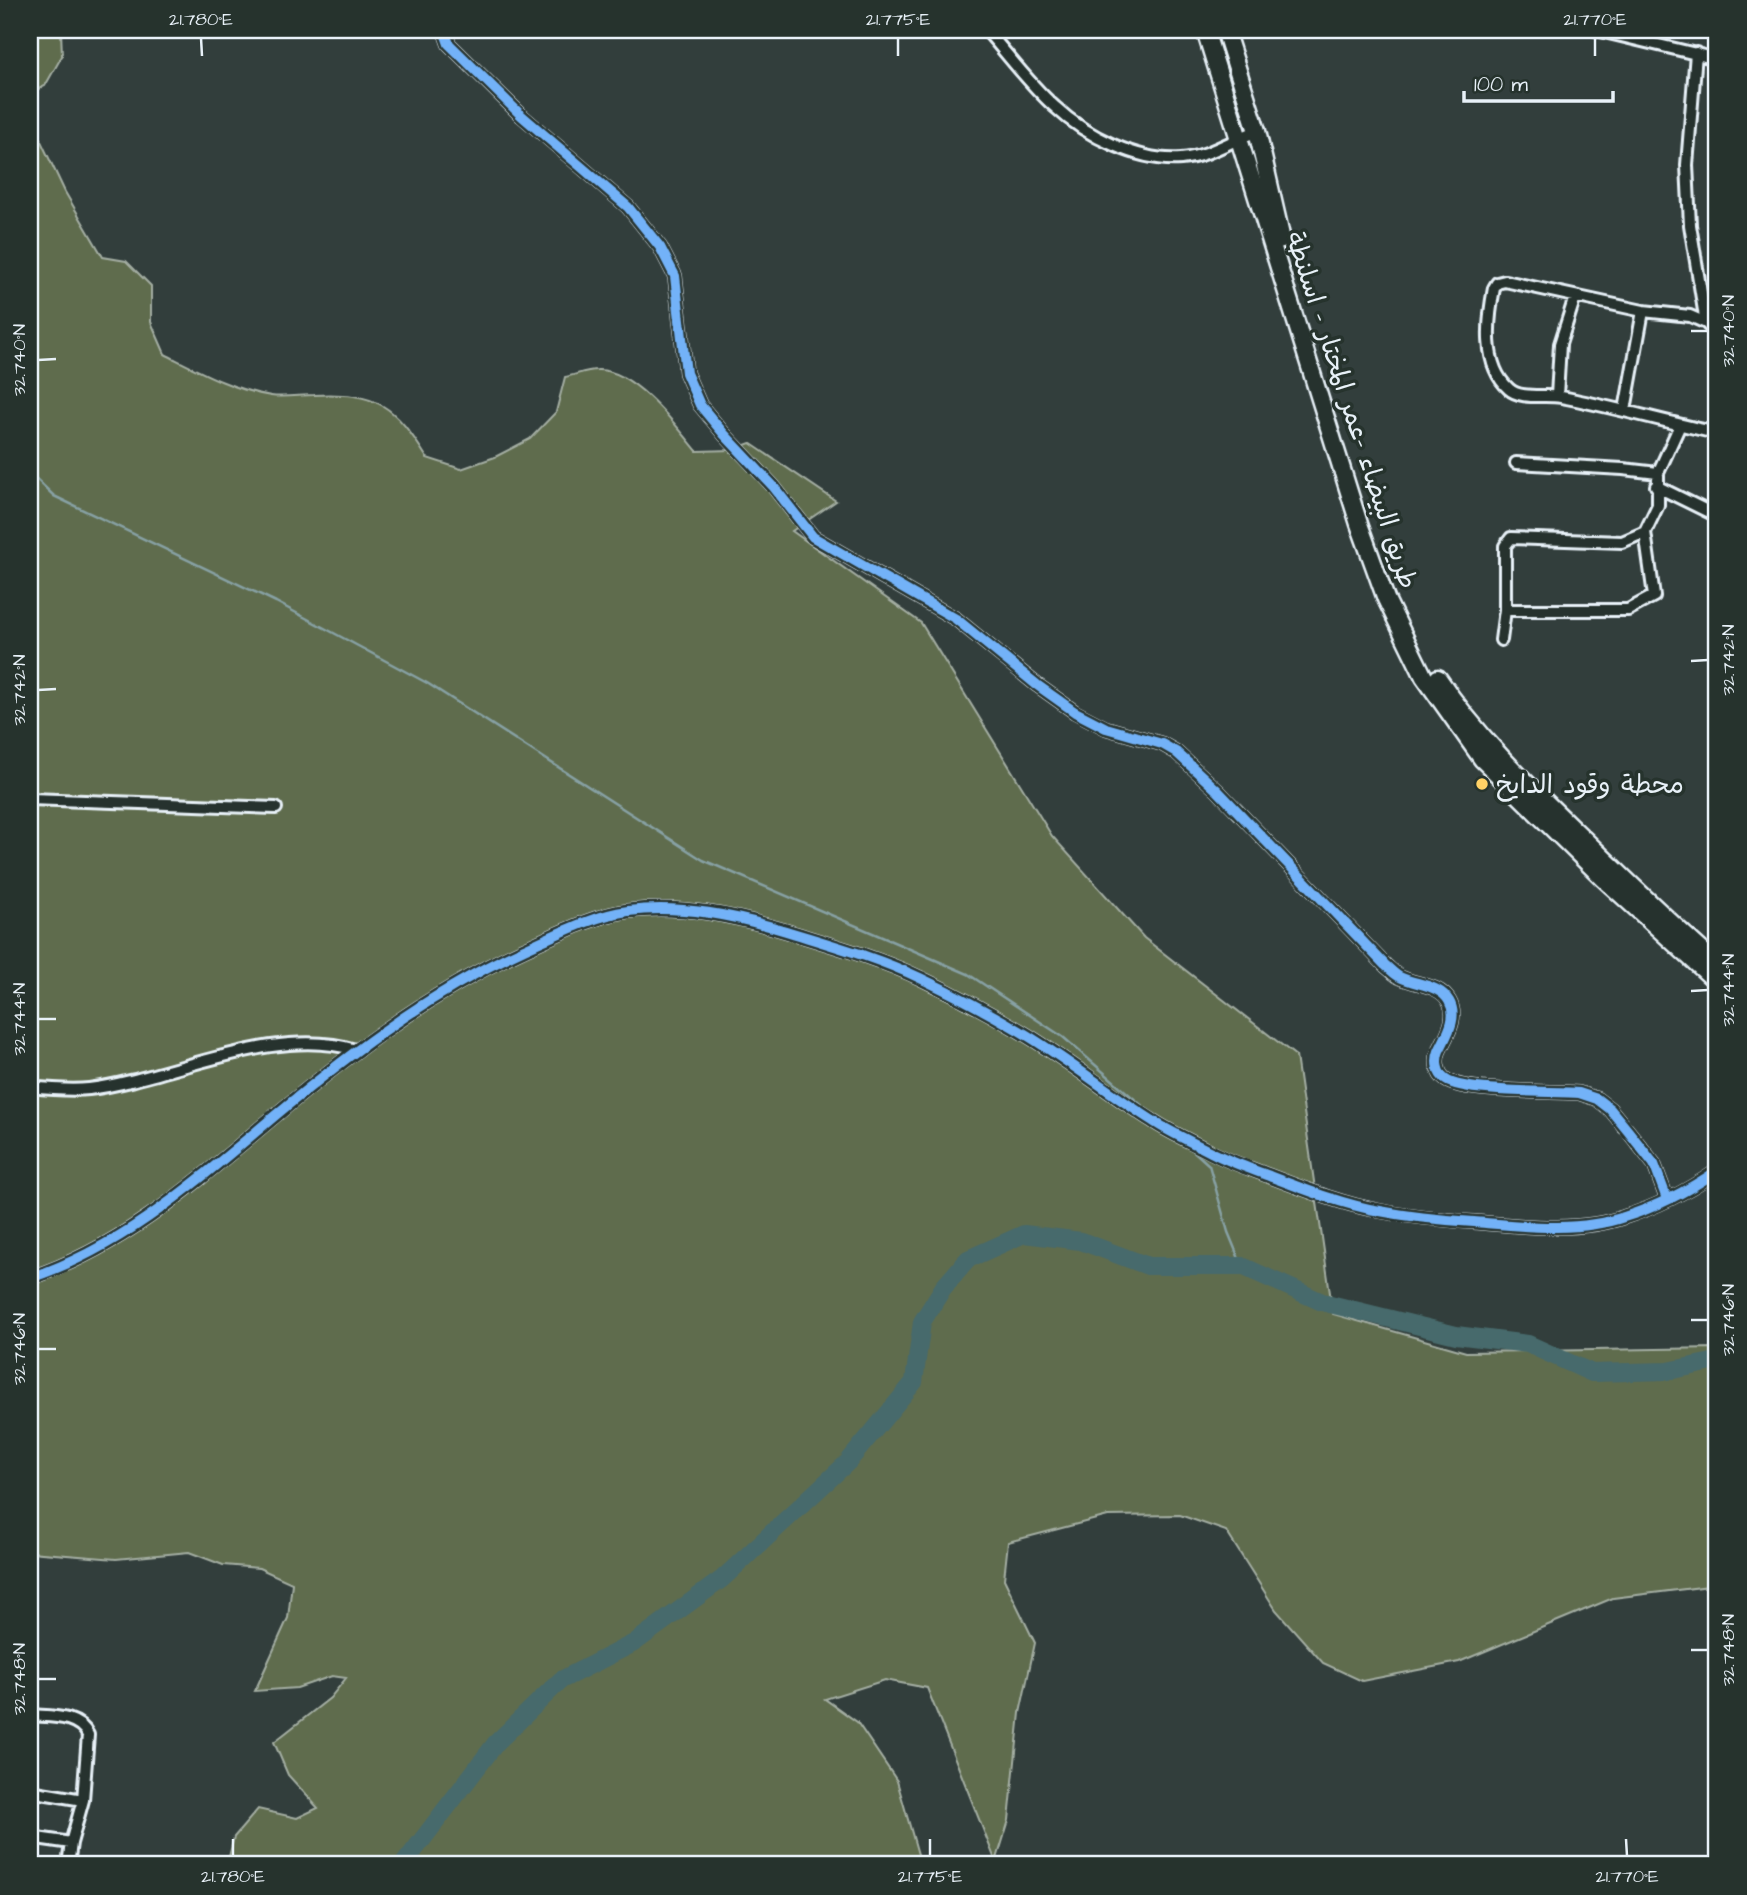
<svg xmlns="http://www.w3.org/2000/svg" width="1747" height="1895" font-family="'Architects Daughter','Playpen Sans Arabic',sans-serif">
<rect width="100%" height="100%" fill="#323e3c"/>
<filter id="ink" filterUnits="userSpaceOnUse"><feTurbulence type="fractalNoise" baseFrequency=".0143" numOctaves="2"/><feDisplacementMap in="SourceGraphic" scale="14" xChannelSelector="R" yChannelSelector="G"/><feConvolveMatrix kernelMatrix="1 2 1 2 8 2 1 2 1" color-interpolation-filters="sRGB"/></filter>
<g filter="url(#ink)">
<path fill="#5f6c4e" stroke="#a4aea3" stroke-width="2" d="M30,30H61L62,56L45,86L30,93Z
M30,118L65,192L103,257L126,261L151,286V322L165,354C199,371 233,390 271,396C284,398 300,395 314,395C378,392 394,405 427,458L461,469L495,457L530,439L556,412L565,377C575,375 587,370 597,370C633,368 676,425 697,451L732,450L750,443L836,501L792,531L921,623L1052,836L1144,938L1296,1056L1333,1314L1466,1352L1717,1348V1585L1613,1598L1459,1662L1362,1681L1323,1663L1276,1610L1226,1531L1180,1515L1108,1516L1008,1542L1004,1579L1035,1643L1020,1713L1009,1820L996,1862L927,1688L885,1680L825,1699L857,1722L897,1781L921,1865H227L234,1837L258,1809L297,1818L318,1808L288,1775L274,1742L330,1698L346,1678L332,1676L297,1688L255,1691L288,1618L292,1583L259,1568L223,1565L189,1552L116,1559L30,1552Z"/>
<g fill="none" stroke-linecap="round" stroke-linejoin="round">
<path stroke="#87a1a4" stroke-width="2.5" d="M30,473L54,496L276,602L427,683L703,860L968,974L1063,1037L1154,1116
M1188,1146L1209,1165L1228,1232L1242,1266"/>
<path stroke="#476b6c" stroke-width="18" d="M403,1865L496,1743L561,1680L634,1643L722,1579L848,1462L914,1382L922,1322L943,1288L968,1259L1024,1234L1081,1241L1148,1266H1242L1322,1302L1456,1335L1528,1344L1592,1373L1668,1371L1717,1361"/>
<defs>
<path id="minor" d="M444,30L449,44L522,116L628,207L660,247L675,276L686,373L700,405L724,434L773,486L813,537L956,619L1037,685L1075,712L1106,728L1162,744L1176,752L1218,791L1385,965C1391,970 1396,976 1402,978C1418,985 1440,985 1449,1001C1459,1018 1446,1036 1439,1051C1435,1061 1437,1074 1446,1080C1465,1093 1551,1091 1579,1093L1597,1099L1610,1109L1628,1131L1654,1164L1667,1199
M1596,30L1717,59
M987,31C1009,56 1030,85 1055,107C1086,136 1138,162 1181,159C1207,157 1233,140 1257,131
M1696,53L1687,165L1690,225L1706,323
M1717,334L1706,323L1690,316L1643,311L1505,281L1497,283L1494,288C1488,319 1482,365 1509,389C1521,400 1546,394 1561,397C1614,407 1665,422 1717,433
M1557,396L1560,344L1575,297
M1625,410L1643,311
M1516,463L1623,469L1658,473
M1656,486L1717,516
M1505,610H1628L1654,596L1645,532L1658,505V473L1680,425
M1715,615H1717
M1501,640L1505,610V546L1511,538L1622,542L1645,532
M30,799L276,808
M30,1087C49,1089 70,1091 89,1089C170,1079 275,1024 356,1050
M30,1278C118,1249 188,1189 258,1130C339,1061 425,995 522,950C556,935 591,916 628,911C681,904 736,916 786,931C831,945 878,958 920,978C954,994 988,1012 1020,1031C1066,1058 1108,1093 1153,1121C1171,1133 1192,1142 1211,1152C1228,1161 1246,1167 1264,1174C1301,1188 1341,1204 1380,1211C1411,1217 1443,1220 1474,1222C1522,1226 1578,1233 1624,1217C1657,1207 1689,1190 1717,1171
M30,1715C50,1717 78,1714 88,1735L83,1800L71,1843L68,1865
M30,1791L83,1800
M30,1837L71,1843"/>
<path id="secondary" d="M1205,30L1359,524L1386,599L1424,677L1482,759L1603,878L1717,982
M1225,30L1257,131L1282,240
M1438,678C1479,740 1532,789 1585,840C1628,882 1671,924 1717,964"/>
</defs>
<use href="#minor" stroke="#e8f1f8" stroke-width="16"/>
<use href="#secondary" stroke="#e8f1f8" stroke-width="21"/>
<use href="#minor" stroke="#26332d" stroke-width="10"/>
<use href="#secondary" stroke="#26332d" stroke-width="16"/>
<defs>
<path id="cycleway" d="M444,30L449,44L522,116L628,207L660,247L675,276L686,373L700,405L724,434L773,486L813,537L956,619L1037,685L1075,712L1106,728L1162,744L1176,752L1218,791L1385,965C1391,970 1396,976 1402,978C1418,985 1440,985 1449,1001C1459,1018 1446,1036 1439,1051C1435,1061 1437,1074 1446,1080C1465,1093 1551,1091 1579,1093L1597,1099L1610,1109L1628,1131L1654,1164L1667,1199
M30,1278C118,1249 188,1189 258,1130C339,1061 425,995 522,950C556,935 591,916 628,911C681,904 736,916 786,931C831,945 878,958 920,978C954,994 988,1012 1020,1031C1066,1058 1108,1093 1153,1121C1171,1133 1192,1142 1211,1152C1228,1161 1246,1167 1264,1174C1301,1188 1341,1204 1380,1211C1411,1217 1443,1220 1474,1222C1522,1226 1578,1233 1624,1217C1657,1207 1689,1190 1717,1171"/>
</defs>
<use href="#cycleway" stroke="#26332d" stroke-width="15"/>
<use href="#cycleway" stroke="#73b2f8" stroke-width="10"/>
</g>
</g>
<path fill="none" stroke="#e8f1f8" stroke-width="2.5" d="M201,38L202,56M898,38V56M1595,38V56M1691,331H1708M38,360L56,359M1691,661L1708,660M38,690L56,689M1691,991L1708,990M38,1019H56M1691,1320H1708M38,1349H56M1691,1650H1708M38,1679H56M233,1839V1856M930,1839V1856M1626,1839L1627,1856"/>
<circle fill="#ffd166" stroke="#26332d" stroke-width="2.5" cx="1482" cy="784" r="7"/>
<g text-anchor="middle" stroke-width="7" stroke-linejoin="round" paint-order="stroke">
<g font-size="26" fill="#e8f1f8" stroke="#26332d">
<text transform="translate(1352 410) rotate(72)" y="9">طريق البيضاء -عمر المختار - اسلنطة</text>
</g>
<g font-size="26" fill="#e8f1f8" stroke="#26332d" text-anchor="start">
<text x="1496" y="793">محطة وقود الدايخ</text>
</g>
</g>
<rect width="1747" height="1895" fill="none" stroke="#26332d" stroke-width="77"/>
<path d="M1464 91v10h149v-10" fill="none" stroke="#e8f1f8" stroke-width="3.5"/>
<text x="1474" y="91" font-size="21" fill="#e8f1f8" stroke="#26332d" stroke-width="5" paint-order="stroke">100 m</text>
<rect x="38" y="38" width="1670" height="1818" fill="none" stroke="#e8f1f8" stroke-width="2.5"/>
<g font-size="18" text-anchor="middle" fill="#e8f1f8">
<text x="201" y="25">21.780°E</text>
<text x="898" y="25">21.775°E</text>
<text x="1595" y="25">21.770°E</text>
<text transform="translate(1728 331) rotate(-90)" y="6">32.740°N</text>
<text transform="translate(19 360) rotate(-90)" y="6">32.740°N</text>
<text transform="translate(1728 660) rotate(-90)" y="6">32.742°N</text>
<text transform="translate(19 690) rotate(-90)" y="6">32.742°N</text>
<text transform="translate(1728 990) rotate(-90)" y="6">32.744°N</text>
<text transform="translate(19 1019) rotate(-90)" y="6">32.744°N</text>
<text transform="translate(1728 1320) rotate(-90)" y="6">32.746°N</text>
<text transform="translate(19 1349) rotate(-90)" y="6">32.746°N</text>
<text transform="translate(1728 1650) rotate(-90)" y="6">32.748°N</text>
<text transform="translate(19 1679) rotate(-90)" y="6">32.748°N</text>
<text x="233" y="1882">21.780°E</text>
<text x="930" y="1882">21.775°E</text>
<text x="1627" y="1882">21.770°E</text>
</g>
</svg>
